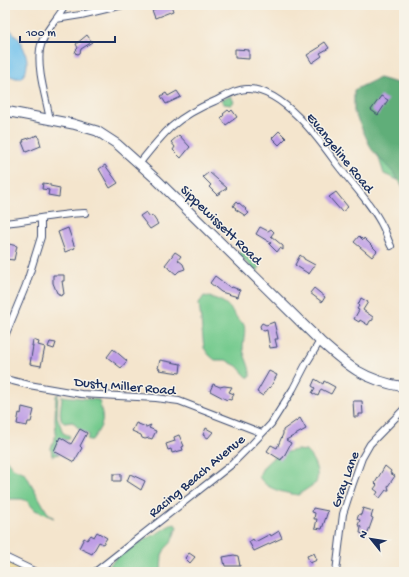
<svg xmlns="http://www.w3.org/2000/svg" width="409" height="577" font-family="'Gochi Hand',sans-serif">
<rect width="100%" height="100%" fill="#f7f3e8"/>
<filter id="ink" filterUnits="userSpaceOnUse"><feTurbulence type="fractalNoise" baseFrequency=".025" numOctaves="2"/><feDisplacementMap in="SourceGraphic" scale="8" xChannelSelector="R" yChannelSelector="G"/><feConvolveMatrix kernelMatrix="1 2 1 2 8 2 1 2 1" color-interpolation-filters="sRGB"/></filter>
<filter id="wash" filterUnits="userSpaceOnUse"><feTurbulence type="fractalNoise" baseFrequency=".012" numOctaves="4" result="noise"/><feDisplacementMap in="SourceGraphic" scale="16" xChannelSelector="R" yChannelSelector="G"/><feGaussianBlur stdDeviation="0.9" result="paint"/><feColorMatrix in="noise" values="0 0 0 0 0 0 0 0 0 0 0 0 0 0 0 0 0 1.4 0 .05"/><feComposite in="paint" operator="in"/></filter>
<g filter="url(#wash)">
<rect width="100%" height="100%" fill="#f4e5cd"/>
<path fill="#75ca8e" stroke="#487c76" d="M231,96L234,102L231,105L224,104L221,100Z
M404,150V189L400,181L384,174L377,152Z
M243,251C250,251 259,258 260,266L257,272L237,254Z
M204,296C211,297 222,300 227,305C234,311 236,320 244,324C246,333 243,340 243,348C244,358 251,366 250,377H247L237,366L231,363L226,360H215L209,355L204,348L199,303Z
M58,393L57,416L63,433L70,436L68,440L60,438L54,451L59,454L52,456L51,448L56,433L55,420L56,396Z
M62,396L99,400C104,421 105,422 92,440H89L87,439L89,435L77,427L73,422L64,423C57,417 62,404 62,396Z
M297,450L306,451C314,459 320,472 316,483L298,495C285,493 264,489 259,476C265,459 281,452 297,450Z
M5,458L13,468L25,473L47,512L54,518L35,510L27,501L22,499H5Z
M175,524L177,527L171,543L165,549L162,555L161,572H104C115,555 138,542 156,534C163,530 168,525 175,524Z"/>
<path fill="#60ae79" stroke="#3e6e6c" d="M379,78L404,85V188L392,171L372,150L354,112V90Z"/>
<path fill="#eeda9e" stroke="#84847e" d="M5,558L31,572H5Z"/>
<path fill="#72c2ed" stroke="#4678a6" d="M5,25C9,29 15,34 19,39C26,51 32,67 21,78H16L5,74Z"/>
<g id="blocks">
<path fill="#bd9ce5" d="M164,5H171L173,11L155,18L152,10Z
M87,35L92,42L81,49L80,53L78,54L75,53L76,50L78,48L76,44Z
M325,42L329,48L320,53L322,56L312,63L307,55L320,47L319,46Z
M235,49L249,50V59L235,58Z
M177,91L181,97L166,104L161,96L166,93L168,96Z
M381,96L388,100L378,115L371,110Z
M228,110L230,112L232,110L237,117L226,125L221,118L224,115L223,114Z
M279,131L286,138L279,145L272,138Z
M38,135L41,146L26,152L22,142H24L23,140Z
M179,135L190,147L181,158L173,150L175,147L171,142Z
M105,165L118,183L110,188L99,169Z
M209,172L227,188L217,195L209,187L211,185L203,177Z
M43,183L50,184V186L60,188L59,197L48,195L49,190L42,189Z
M336,192L348,207L342,212L329,197Z
M236,202L238,204L239,203L246,209L245,210L249,213L246,216L235,209L236,208L233,206Z
M146,212L150,217L152,215L158,224L150,229L140,216Z
M260,227L268,231L271,229L274,232L271,236L283,246V250L280,248L277,252L269,244L271,243L256,234Z
M68,228L75,248L65,252L58,232Z
M359,236L363,240L364,238L377,251L372,257L354,242Z
M5,243L17,246L14,260L5,259Z
M175,252L181,256L178,260L183,264L185,269L179,271L176,274L165,265Z
M300,255L304,258V259L315,265L309,274L295,265Z
M53,275H64V281H62L64,294L60,296L58,293H57L53,283Z
M215,276L231,288L232,287L240,290L238,297L221,292L210,283Z
M314,288L325,297L322,302L310,293Z
M361,298L368,302L363,310L373,317V320L370,321L368,325L360,320L359,322L354,319L359,310L357,309L359,306L358,305Z
M274,322L278,339H275L277,347L270,348L267,330L264,331L261,329L260,326L262,323L266,325Z
M33,340L39,342L38,345L45,347L41,366L30,364L33,346H32Z
M50,342L56,343L54,349L48,347Z
M113,349L127,361L121,368L107,357Z
M160,360L181,364L180,373L159,370L160,369L158,368Z
M269,371L277,375L270,388L269,387L263,396L257,392Z
M315,379L323,384L324,381L335,387L331,394L321,389L318,396L312,393L315,388L312,386Z
M213,384L220,387L224,386L232,387L229,392L234,394L231,400L227,399V400L210,391Z
M353,401H362L363,414H359V417H354Z
M22,407L34,410L31,422H28L27,426L17,424L19,413L21,414Z
M300,418L306,429L286,440L291,443L283,458H282L281,460L267,451L271,445L277,448L283,434V430Z
M136,423L146,427L151,425L149,428L156,431L152,439L149,438L145,439L142,438L141,435L132,431Z
M206,428L213,432L208,438L203,435Z
M80,429L87,433L80,446L82,448L74,462L54,451L60,437L71,444Z
M179,435L184,446L182,447L183,450L172,453L171,449L168,450L166,444L175,441L174,437Z
M385,466L391,471L390,473L395,476L388,486L389,490H386L380,498L376,495L378,492L374,489L377,485L375,483Z
M113,474H121V481H113Z
M130,474L145,481L141,490L127,481Z
M313,508L328,511L322,529L315,528L317,519H314L315,513L312,512Z
M363,508L373,511L371,517L373,518L367,535L360,533L361,527L358,525L360,520L357,519L359,514L361,515Z
M279,531L282,538L254,551L249,542L253,539L255,542L270,534L271,536Z
M97,532L107,538L103,544L99,542L92,554L79,548L84,538L87,540L91,535L94,537Z
M189,553L195,557L190,563L185,558Z
M314,553L317,560L310,563L307,556Z
M234,555L238,556L240,566H225L223,557Z"/>
</g>
</g>
<g filter="url(#ink)">
<use href="#blocks" fill-opacity="0" stroke="#3c4a6f" stroke-width="1"/>
<g fill="none" stroke-linecap="round" stroke-linejoin="round">
<defs>
<path id="street" d="M56,19L66,5
M50,120C46,97 37,72 40,49C42,37 50,27 56,19L81,15L123,5
M139,164C164,132 176,117 215,101C225,96 238,88 249,89C283,90 318,138 336,163C351,183 372,204 383,227C386,233 388,240 391,246
M5,223C32,220 58,214 85,213
M5,336L26,285L41,237V219
M5,379L29,385L81,394L156,398L179,401L262,433
M5,557L36,572
M95,572L231,465L252,444L271,424L293,389L306,364L320,341
M336,572L343,514L352,486L362,458L370,444L404,409"/>
<path id="secondary" d="M5,111L73,124L97,131L117,144L156,179L320,341C349,367 364,380 404,387"/>
</defs>
<use href="#street" stroke="#3c4a6f" stroke-width="8"/>
<use href="#secondary" stroke="#3c4a6f" stroke-width="11"/>
<use href="#street" stroke="#fff" stroke-width="6"/>
<use href="#secondary" stroke="#fff" stroke-width="9"/>
</g>
</g>
<g text-anchor="middle" stroke-width="3" stroke-linejoin="round" paint-order="stroke">
<g font-size="14" fill="#1b2f5e" stroke="#f7f3e8">
<text transform="translate(341 152) rotate(51)" y="5">Evangeline Road</text>
<text transform="translate(222 224) rotate(44)" y="5">Sippewissett Road</text>
<text transform="translate(125 385) rotate(5)" y="5">Dusty Miller Road</text>
<text transform="translate(196 475) rotate(-40)" y="5">Racing Beach Avenue</text>
<text transform="translate(344 479) rotate(-70)" y="5">Gray Lane</text>
</g>
</g>
<rect width="409" height="577" fill="none" stroke="#f7f3e8" stroke-width="20"/>
<g transform="translate(371 539) rotate(300)" stroke="#f7f3e8" stroke-width="3" paint-order="stroke">
<path d="M0-3L7 15L0 10L-7 15Z" fill="#1b2f5e"/>
<text y="-6" font-size="11" font-weight="bold" text-anchor="middle" fill="#1b2f5e">N</text>
</g>
<path d="M20 36v6h95v-6" fill="none" stroke="#1b2f5e" stroke-width="2"/>
<text x="26" y="36" font-size="12" fill="#1b2f5e" stroke="#f7f3e8" stroke-width="3" paint-order="stroke">100 m</text>
</svg>
